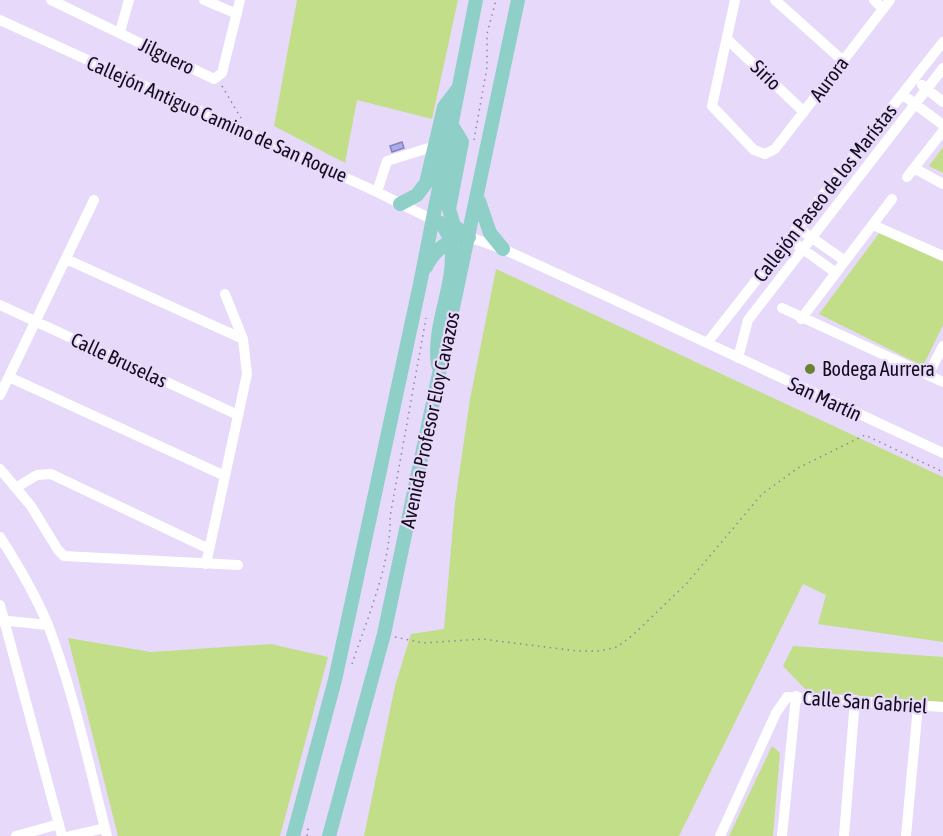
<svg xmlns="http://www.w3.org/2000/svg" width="943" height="836" font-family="'Asap Condensed',sans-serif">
<rect width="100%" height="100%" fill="#e6d9f9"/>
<path fill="#c2de89" d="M297,0H458L432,119L357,100L345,163L274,126Z
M943,147V173L929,166Z
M880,232L943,262V325L923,366L819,314Z
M496,269L943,477V642L818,624L826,595L803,584L679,836H364L395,686L411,634L444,629L455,503L470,399Z
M68,638L151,652L271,644L328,657L280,836H118Z
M793,646L943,657V702L808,692L783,666Z
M772,746L780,753L773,836H729Z"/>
<path fill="#abaced" stroke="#8484b8" stroke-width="1.5" d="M402,142L404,148L392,152L390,146Z"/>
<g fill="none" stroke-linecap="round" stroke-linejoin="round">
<path stroke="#9186a1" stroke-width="1.5" stroke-dasharray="1.5 4.5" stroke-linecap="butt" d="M222,86L241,118
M474,140L487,67V34L496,0
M395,637L423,643L482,639L578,651H599L617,647L633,635L687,583L762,494L798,468L865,435L943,472
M352,664C366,622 392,561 390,517L426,318
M307,836L308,828"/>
<path stroke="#fff" stroke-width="10" d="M51,0L214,79L222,73L240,0
M204,0L237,14
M735,0L712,106L754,150L765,154L775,149L890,0
M775,0L842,60
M874,0L883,9
M0,20L377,192L433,220
M120,32L129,0
M727,39L804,112
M922,85L943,102
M902,94L943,125
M914,168L943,184
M907,177L943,131
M377,192L387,161L435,146
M873,225L943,256
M798,228L845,261
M469,237L503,249L604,295L943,453
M789,239L836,273
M66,259L243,339
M0,305L238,415
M782,308L943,382
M801,319L892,199
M707,343L943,42
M738,358L748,320L943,68
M928,375L943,346
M9,377L225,476
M0,395L94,200
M0,469L31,506L58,550L64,556L238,565
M17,487L37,475L51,474L209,549
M0,537C18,565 35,594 48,625C74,693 89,766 107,836
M206,564L247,374L243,339L225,294
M0,605L62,836
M0,620L47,625
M16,836L59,824
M70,836L105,828
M720,836L776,713L787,697L943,707
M782,836L796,696
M844,836L855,700
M906,836L918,706"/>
<path stroke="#8ecfc7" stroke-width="14" d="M451,124L462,142L449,209L454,226L469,237
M479,201L490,233L503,249
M400,204L417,195L426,183L444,107L457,90
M433,220L441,223C445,229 450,236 451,244C457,284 432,323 438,365
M426,267C432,254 444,242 458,239
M293,836L335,680L420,284L476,0
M329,836L384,634L518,0"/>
</g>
<circle fill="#6a8133" stroke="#e6d9f9" stroke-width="2" cx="810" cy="369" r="6"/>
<g text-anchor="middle" stroke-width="4.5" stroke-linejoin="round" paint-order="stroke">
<g font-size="20" fill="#140c1e" stroke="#e6d9f9">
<text transform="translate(167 56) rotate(26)" y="7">Jilguero</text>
<text transform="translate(766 75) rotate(44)" y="7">Sirio</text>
<text transform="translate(829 79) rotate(-53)" y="7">Aurora</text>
<text transform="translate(217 119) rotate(24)" y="7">Callejón Antiguo Camino de San Roque</text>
<text transform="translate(825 193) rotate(-52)" y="7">Callejón Paseo de los Marístas</text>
<text transform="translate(119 360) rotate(25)" y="7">Calle Bruselas</text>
<text transform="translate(825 399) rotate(25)" y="7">San Martín</text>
<text transform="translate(430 420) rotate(-78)" y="7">Avenida Profesor Eloy Cavazos</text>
<text transform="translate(865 702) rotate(4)" y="7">Calle San Gabriel</text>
</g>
<g font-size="20" fill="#140c1e" stroke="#e6d9f9" text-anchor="start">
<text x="822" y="376">Bodega Aurrera</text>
</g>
</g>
</svg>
